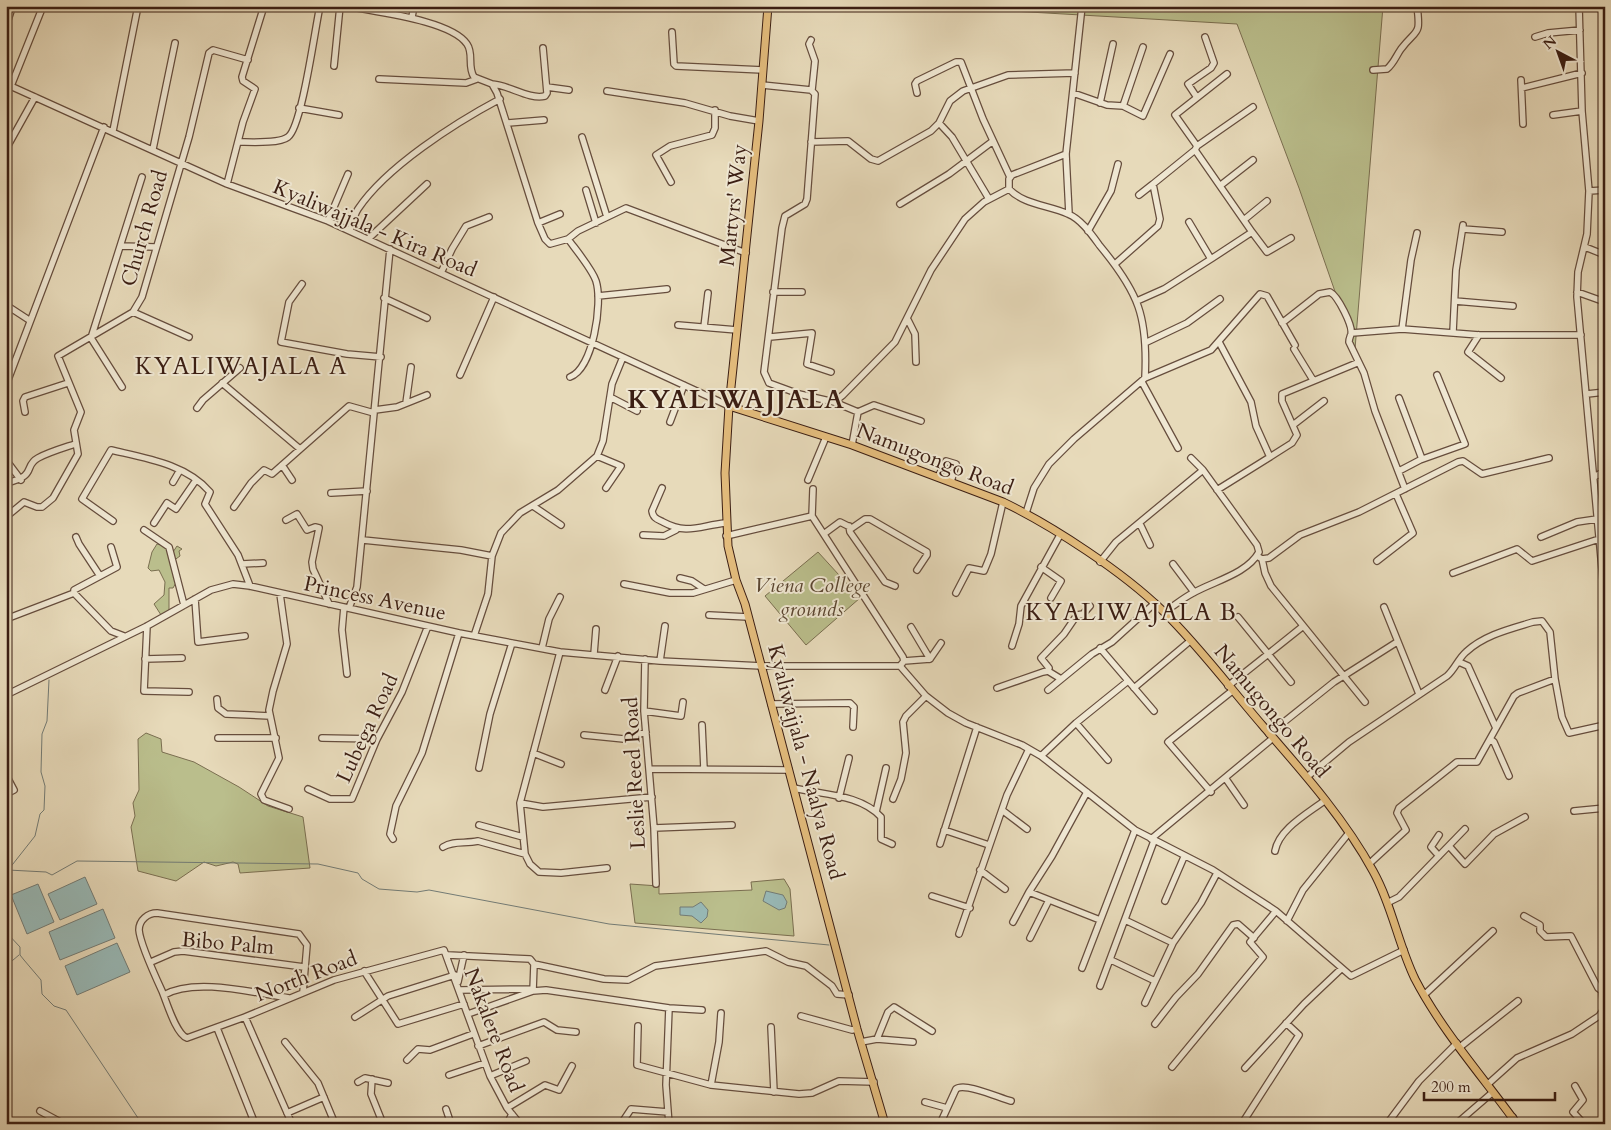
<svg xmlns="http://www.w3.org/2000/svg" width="1611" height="1130" font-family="Cardo,serif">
<rect width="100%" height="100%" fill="#e7daba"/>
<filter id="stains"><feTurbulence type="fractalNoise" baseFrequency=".004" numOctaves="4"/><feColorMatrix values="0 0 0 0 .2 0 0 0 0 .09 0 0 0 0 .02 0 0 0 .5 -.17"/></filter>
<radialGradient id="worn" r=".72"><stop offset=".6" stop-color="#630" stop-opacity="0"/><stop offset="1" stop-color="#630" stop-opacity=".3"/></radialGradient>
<path fill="#babe8c" stroke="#7a6e50" d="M979,6H1383L1355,349L1299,188L1237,24L977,9Z
M157,544L162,545L173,552L177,546L182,549L179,551L180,556L173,561L177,581L173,588H169V613L161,615L154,604L164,595L165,582L159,570L151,571L148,568L152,552Z
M818,552L860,598L806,645L765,596Z
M146,733L161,739L162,752L194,762L239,787L268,806L303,817L310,868L240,873L238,864L233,862L216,866L204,862L176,881L138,871L131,827L135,816L133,803L139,790L138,739Z
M784,879L790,889L794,936L635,923L630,884L659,886V894L752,890L751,882Z"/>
<path fill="#98b9b7" stroke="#737b75" d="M85,877L97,904L60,920L48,894Z
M38,884L54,922L27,934L11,895Z
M766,891L783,895L787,902L785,908L779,910L763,901Z
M701,902L708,910L707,917L701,923L692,916L680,915V907H693Z
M103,909L115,938L60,960L49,932Z
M117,943L130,972L77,995L65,966Z"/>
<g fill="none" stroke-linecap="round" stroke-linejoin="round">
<path stroke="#737b75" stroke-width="1" d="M9,869L35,836L40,814L44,810L45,786L41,772L42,734L47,721L49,680
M6,872L8,870L46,872L52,875L77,861L318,864L358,873L362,879L379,889L417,892L429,890L609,924L829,945
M6,932L20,947V955L24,960L41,980L42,994L54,1006L66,1010L142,1124
M6,966L19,955"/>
<defs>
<path id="minor" d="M347,6C375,12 451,20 467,44C474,54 467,66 474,77L492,84L497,93L538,223L545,239L550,244L568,239C576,250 592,269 596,281C603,303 593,369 570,377
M1579,6L1582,111L1589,191L1587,234L1578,272L1577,297L1605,602
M412,17L414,6
M6,26L11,11
M672,32L674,64L676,66L763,70
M1535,37L1548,33L1580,30
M811,40L809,44L815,61L812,90
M334,66L340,6
M1373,70L1387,69C1394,63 1396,56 1401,49C1417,28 1421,37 1417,6
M379,79L466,83L477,79
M1521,80L1523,124
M6,84L227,184L328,221L729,406
M492,84C509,85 529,100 545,96L547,93L543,48
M762,85L811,90L815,94L807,199L805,204L785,216L782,228L764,372L769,383L799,394L834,402L843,395L895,342L931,270L965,219L984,202L1009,189C1024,205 1049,205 1068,214C1081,219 1092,235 1100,246C1139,293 1148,317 1145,378L1074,439L1049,464L1034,488L1026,513
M11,86L43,6
M547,87L569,90
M1522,88L1582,73
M607,91L685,103L730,116L759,121
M917,93L915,84L917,81L956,62H961L983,119L1010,177
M1073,93L1107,105L1123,106L1143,116L1170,54
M1196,96L1188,84L1211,68L1214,63L1205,37
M1100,103L1113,44
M1123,106L1143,47
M299,108L339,115
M1553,115L1582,111
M508,123L544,120
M939,123L952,137L989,199
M113,131L138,6
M582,137L607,217
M238,142C249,142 279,144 288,137C302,127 315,28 320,6
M811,142L848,141L871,159L878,161L931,131L939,123L950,101L963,91L1008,75L1075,73
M1197,146L1175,115L1227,74
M6,149L35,97
M153,149L175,43
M1195,150L1252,232L1211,259
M671,182L656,155L670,146L712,135L715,128V110
M227,184L243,122L255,89L243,81L242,77L264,6
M1221,185L1253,160
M1009,189V179L1012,175L1066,154
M586,190L596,223
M1589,191L1605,190
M1139,195L1153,184
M900,204L949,174L993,141
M1069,214L1066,154L1082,6
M1245,219L1267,201
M328,221L348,174
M538,223L560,214
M1463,229L1502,232
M350,231C352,224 354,215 358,209C386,167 455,123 500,99
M1088,231L1111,191L1118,164
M1252,232L1267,252L1291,238
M368,239L427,184
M568,239L578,231L626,208L746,253
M121,246L155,247
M1585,247L1605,255
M1115,264L1158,226L1160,219L1153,184L1195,150L1197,146L1253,107
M441,273L452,249L466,226L489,217
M302,284L289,302L281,342L347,354L381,357
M773,292H802
M1577,292L1605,302
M598,296L667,289
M384,298L427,318
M1137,301L1164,289L1211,259L1189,222
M1455,301L1513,306
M6,305L29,320
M133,312L189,337
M908,320L915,334L916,362
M1282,323L1319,294L1330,292C1338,296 1353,326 1351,334C1350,337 1349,339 1349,342L1364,373L1375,411L1405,489
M678,325L737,330
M704,327L708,293
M1402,329L1411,260L1417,233
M1453,332L1456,270L1463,225
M1352,333L1402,329L1479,335H1581
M1479,335L1468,352L1501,378
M770,337L812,333L807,364L831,372
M1147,342L1187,323L1220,299
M1294,349L1313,380
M460,375L494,297
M1145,378L1211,350L1260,294L1267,296L1295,345
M8,380L104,127
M1142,382L1178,448
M222,383L300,449
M122,387L91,338L142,177
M1587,394L1605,392
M610,397L637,411
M1399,398L1422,459
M834,402L858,412L852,445
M406,403L411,367
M197,408L203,400L240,368
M375,410L397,407L427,395
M25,412L23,401L25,397L68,383
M858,412L874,405L921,421
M670,422L684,385
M1293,425L1324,401
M597,456L621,466L606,488
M1270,457L1292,443L1297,435L1282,401V394L1357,363
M6,460L21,480
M282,465L292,480
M1399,471L1420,460L1465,444L1437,375
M938,477L946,461L956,464L951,482
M1594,477L1605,471
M808,480L826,437
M173,482L180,470
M6,483C38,476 23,466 38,458C49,452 63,448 75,444
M662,488L652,511C653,518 657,519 663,522C687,535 699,526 725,523
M813,489L812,516L903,657L904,661L900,666
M1217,490L1270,457L1256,426L1251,402L1219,342
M331,493L367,491
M533,506L561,525
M234,507L251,483L264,470L272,474L349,406L374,413
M6,517L24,502L37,507H42L53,498L78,454L74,430L81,412L58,356L133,312L142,297L189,137L209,53L213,50L248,60
M286,520L297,514L307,530L315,527L319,528L312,562L313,569L329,604
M113,521L82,499L111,450C145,458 186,464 210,492L205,504L238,555L250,586
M154,523L167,503L176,509L196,480
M1140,524L1150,545
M849,526L850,532L885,582L895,586
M144,530L169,547L184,605
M825,533L840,522L852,528L865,519H870L927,552V555L917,570
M643,535L664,536L676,530
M726,536L812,516
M76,537L79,544L100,576
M1541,537L1577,522L1597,519
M363,540L461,550L492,556
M1257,556L1262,559L1269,558L1300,535L1359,512L1458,462L1463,461L1482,474L1549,458
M1262,559L1265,573L1271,586L1365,702
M1377,561L1413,533L1396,494
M1100,562L1116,542L1203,470
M242,564L263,563
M1173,564L1194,592
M1041,567L1061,581L1051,598
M1453,573L1517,549L1532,561L1599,539
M680,578L692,581L704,589
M624,584L670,593H693L736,580
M74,593L111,631L124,636
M956,593L969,568L984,571L991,554L1003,502
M280,594L287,644L273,691L269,710L279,758L261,794L264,800L289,809
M195,599L198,642L245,636
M344,607L342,630L347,674
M1384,607L1419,694
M349,608L357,587L390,249
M1164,612C1174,606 1183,598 1193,593C1214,581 1247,574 1259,552L1257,545L1203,470L1191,458
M709,615L748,617
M1238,617L1291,682
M6,619L74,593V590L117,567L111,547
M147,626L144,691L189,692
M911,627L930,659
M474,636L488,594L492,556L501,533L520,513L558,490L597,456L603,441L612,384L623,357
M1012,646L1019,624L1021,606L1060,535
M542,648L549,619L560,597
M1100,648L1154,711
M560,652L520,803L525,854L530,864L539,872L561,873L607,868
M594,654L596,629
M145,659L182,658
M645,659L644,711L654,828L656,884
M660,661L665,626
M904,661L930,659L941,643
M1459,662L1468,666L1496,728
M1048,671L1049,668L1041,658L1064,634L1077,615L1083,614L1090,606
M1228,686L1302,627
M997,688L1043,672L1048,671L1061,679
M1134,688L1190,641
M605,690L618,656
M1048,690L1092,654L1112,642L1155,603
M6,695L147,626L211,590L233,584L250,586L459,633L560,652L660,661L762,666H900L926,696L948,713L966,723L1022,745L1041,756L1135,830L1213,870L1276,911L1351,976L1404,950
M217,699L218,708L226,714L270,716
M771,704L850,703L854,707L853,727
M644,711L681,716L683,702
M1076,723L1108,760
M702,725L704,769
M1269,734L1334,682L1397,642
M584,735L624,739L646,732
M218,738H276
M322,738L377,739
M1490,739L1494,742L1509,776
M533,753L561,764
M1041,756L1076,723L1128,681
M479,768L490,714L512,643
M650,769L789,770
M6,775L14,790L6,794
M1307,777L1349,742L1447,676C1455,669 1458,659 1466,652C1484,635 1510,629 1533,622L1542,621L1550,632L1555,679L1562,717L1569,733L1605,725
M1226,779L1244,805
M794,788C823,795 860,794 881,817V839L892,844
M308,789L330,799H352L377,739L402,692L428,626
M1087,792L1052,856L1029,892L1100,920
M1211,792L1168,742L1232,691
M839,798L849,758
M893,799L901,779L906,753L903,722L906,716L926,696
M520,803L543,807L652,797
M1002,810L1027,829
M1574,811L1605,808
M876,812L886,768
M479,825L523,837
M654,828L732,825
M944,830L989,845
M393,839L390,834L396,806L422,753L459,633
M1151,839L1273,738
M940,844L977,727
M1449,846L1465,864L1494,834L1525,817
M443,847C454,840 465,844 478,841L525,854
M1275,851C1279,829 1307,814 1324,801
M1439,856L1431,847L1439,835
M1369,864L1406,830L1397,813L1399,808L1457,762H1477L1514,696L1518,693L1555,679
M980,870L1005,889
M932,896L970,908
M1165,901L1184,857
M1387,903L1399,897L1465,829
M1524,916L1540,925V931L1546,937L1571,936L1598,988L1602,991
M1125,920L1173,943
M1287,921L1303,890L1348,834
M1013,922L1029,892
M959,934L1007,795L1029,749
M1030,938L1049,900
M448,955L530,959L534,964L533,991
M1111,960L1155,981
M151,962L174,952L183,951L304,967
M534,964L604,979L628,980L655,966L766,951L788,962L806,966L832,986L837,994L849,995
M1082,968L1135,830
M364,971L398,1024L464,1004
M458,982L464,955
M1100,986L1154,841
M460,990L533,989
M303,992L307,945L299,934L157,913C148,913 139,920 139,930C140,943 156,978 162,991C167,1003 176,1034 187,1038L245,1017L334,980L444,950L490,1076L507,1108L520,1124
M164,995C195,977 254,993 289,998
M1424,995L1493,931
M1145,1003L1173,943L1201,903L1217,873
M669,1008L666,1085L669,1124
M468,1014L533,991L546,990L669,1008L702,1010
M801,1016L852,1030L857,1029
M245,1017L292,1124
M355,1017L388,996L455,975
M1155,1024L1176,997L1198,974L1233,925L1238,924L1254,938
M638,1026L637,1065L711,1085L799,1094L812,1093L839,1081L874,1082
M771,1027L774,1092
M217,1028L255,1124
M877,1039L913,1042
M285,1042L318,1083L335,1124
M861,1042L877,1039L888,1012L894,1007L932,1031
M478,1046L544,1022L557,1030L576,1032
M1460,1047L1518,1001
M407,1060L418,1049L430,1050L473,1034
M1172,1067L1263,957L1250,942L1276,911
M1245,1068L1304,1004L1341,969
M449,1075L485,1063
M490,1076L526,1061
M372,1079L371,1094L383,1124
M358,1082L365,1078L388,1083
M1488,1084L1517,1058L1572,1034L1599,1016L1604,1009L1602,991L1605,982
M711,1085L719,1042L721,1013
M1575,1086L1583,1100L1573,1112L1584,1124
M925,1102L947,1108
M507,1108L545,1085L559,1090L572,1066
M446,1109L451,1124
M40,1111L64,1124
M287,1113L324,1097
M1243,1122L1299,1035L1286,1023
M507,1124L512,1114
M621,1124L631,1109L668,1112
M940,1124L956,1089C965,1082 999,1098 1011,1101
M1387,1124L1419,1081L1457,1043
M1456,1124L1493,1092
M1505,1124L1513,1117
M1599,1124L1605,1118"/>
<path id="major" d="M768,6L759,121L729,406L725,473L728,546L736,580L745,604L857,1029L885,1124
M729,406L852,445L1003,502C1053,526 1123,572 1163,611C1199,646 1230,688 1263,726C1302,771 1344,818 1373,871C1392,905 1398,944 1415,979C1442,1031 1483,1077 1517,1124"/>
</defs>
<use href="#minor" stroke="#664d3d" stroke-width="8"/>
<use href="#major" stroke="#3b1e13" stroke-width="9"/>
<use href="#minor" stroke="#efe7d2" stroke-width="5.5"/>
<use href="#major" stroke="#e4bd7d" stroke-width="7"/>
</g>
<g text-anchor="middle" stroke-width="4" stroke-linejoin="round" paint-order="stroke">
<g font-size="21" fill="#3b1e13" stroke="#efe7d2">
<text transform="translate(733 205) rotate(-84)" y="7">Martyrs' Way</text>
<text transform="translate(144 228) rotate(-74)" y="7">Church Road</text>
<text transform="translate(375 228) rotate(23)" y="7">Kyaliwajjala - Kira Road</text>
<text transform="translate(935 459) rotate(21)" y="7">Namugongo Road</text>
<text transform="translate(375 598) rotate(12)" y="7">Princess Avenue</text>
<text transform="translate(1272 711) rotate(50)" y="7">Namugongo Road</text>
<text transform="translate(367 728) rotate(-65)" y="7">Lubega Road</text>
<text transform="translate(806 762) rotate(75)" y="7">Kyaliwajjala - Naalya Road</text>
<text transform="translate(634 773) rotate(-93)" y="7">Leslie Reed Road</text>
<text transform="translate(228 943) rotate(5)" y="7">Bibo Palm</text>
<text transform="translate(306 976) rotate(-21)" y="7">North Road</text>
<text transform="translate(494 1030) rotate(69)" y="7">Nakalere Road</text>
</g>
<g font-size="21" font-style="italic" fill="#5b4631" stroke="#efe7d2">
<text x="812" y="592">Viena College<tspan x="812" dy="24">grounds</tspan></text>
</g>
<g font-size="24" letter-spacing="1" fill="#3b1e13" stroke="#efe7d2">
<text x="241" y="374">KYALIWAJALA A</text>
<text x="1131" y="620">KYALIWAJALA B</text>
</g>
<g font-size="26" font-weight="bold" letter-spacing="1" fill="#3b1e13" stroke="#efe7d2">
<text x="736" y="408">KYALIWAJJALA</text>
</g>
</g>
<rect width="1611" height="1130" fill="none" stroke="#e7daba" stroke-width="25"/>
<rect x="8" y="8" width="1596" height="1115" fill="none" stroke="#3b1e13" stroke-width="2.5"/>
<rect x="12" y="12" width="1586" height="1105" fill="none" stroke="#3b1e13"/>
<g transform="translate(1558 52) rotate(319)" stroke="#efe7d2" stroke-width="4" paint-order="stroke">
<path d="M0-4L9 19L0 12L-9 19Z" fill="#3b1e13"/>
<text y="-8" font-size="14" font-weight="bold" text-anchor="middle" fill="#3b1e13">N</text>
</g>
<path d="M1424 1092v8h131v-8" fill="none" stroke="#3b1e13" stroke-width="2.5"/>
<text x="1431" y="1092" font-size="15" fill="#3b1e13" stroke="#efe7d2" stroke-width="4" paint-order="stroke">200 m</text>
<rect width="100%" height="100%" filter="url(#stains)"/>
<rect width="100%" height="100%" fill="url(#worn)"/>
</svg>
